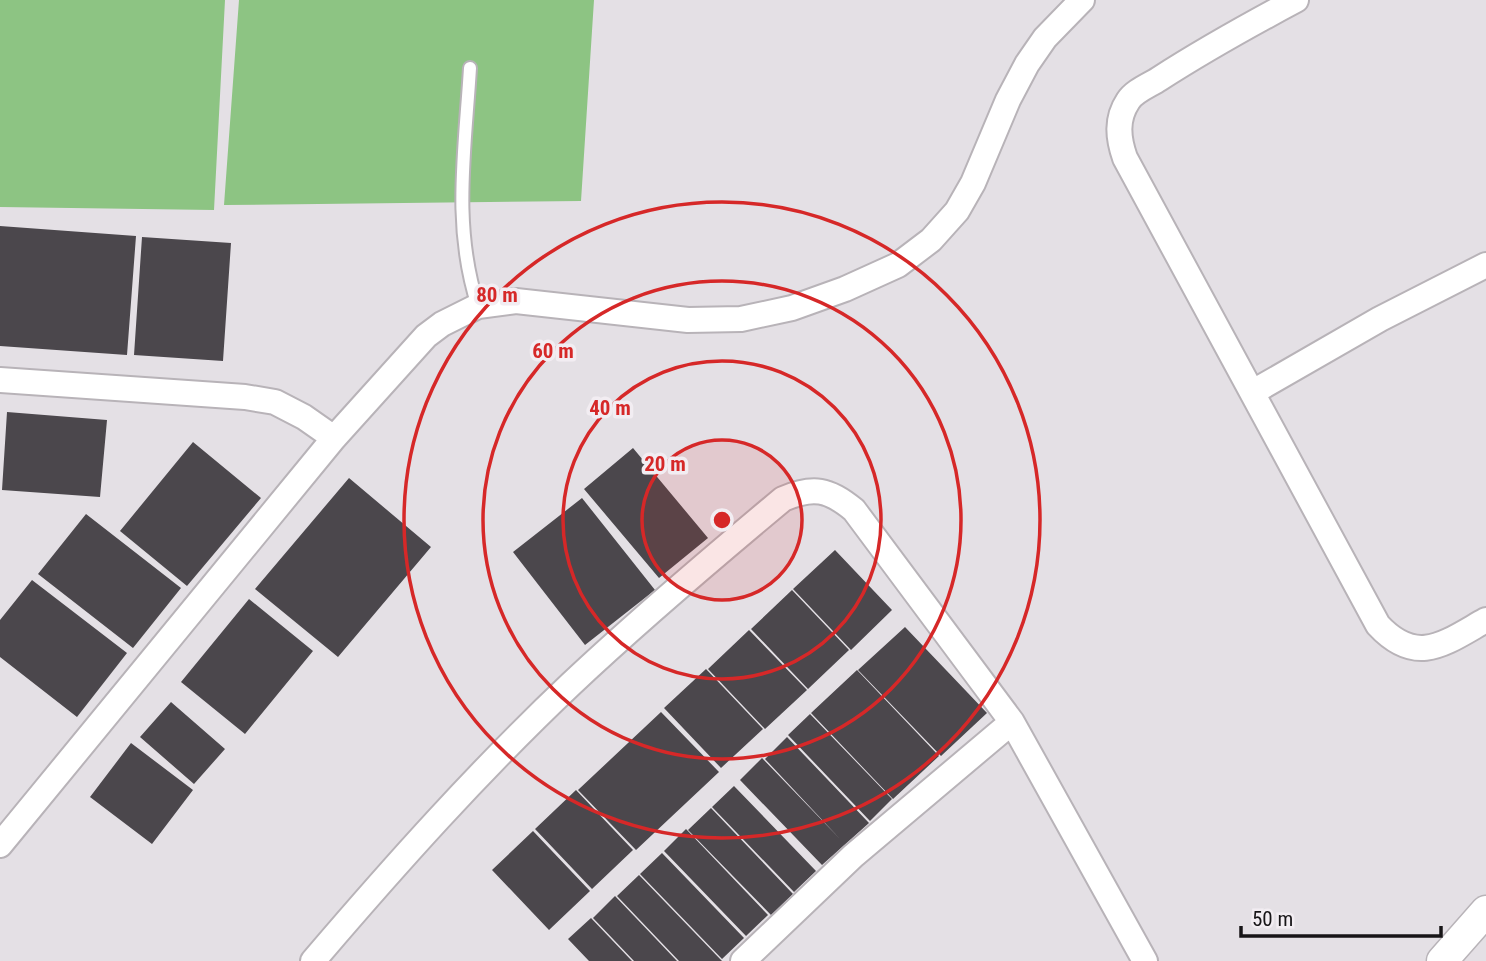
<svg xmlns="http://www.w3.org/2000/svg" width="1486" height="961" font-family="'Roboto Condensed',sans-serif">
<rect width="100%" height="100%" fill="#e4e0e5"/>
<path fill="#8dc483" d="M0,0H225L214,210L0,207Z
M239,0H594L581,201L224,205Z"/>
<path fill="#4b474c" d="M0,226L136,236L127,355L0,346Z
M142,237L231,243L223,361L134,355Z
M7,412L107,420L100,497L2,490Z
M193,442L261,498L187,586L120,531Z
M633,448L708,538L659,578L584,489Z
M349,478L431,547L338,657L255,589Z
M582,498L655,590L585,645L513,552Z
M86,514L181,588L133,648L38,574Z
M835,550L892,610L851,650L793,589Z
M32,580L127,653L77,717L0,657V620Z
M792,590L849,650L808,689L751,629Z
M249,599L313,651L245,734L181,682Z
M905,627L987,713L941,756L858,670Z
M749,630L807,690L765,729L708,669Z
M706,669L763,729L721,768L664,708Z
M857,670L939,756L893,799L811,713Z
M171,702L225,749L194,784L140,737Z
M661,712L719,772L636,850L578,790Z
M810,714L892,799L870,821L788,735Z
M787,737L869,823L822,865L740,780L762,758L841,840L765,759Z
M131,743L193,790L152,844L90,797Z
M734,786L816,871L794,892L712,807Z
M576,790L633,850L592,889L535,829Z
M711,808L793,894L771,915L688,830Z
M686,829L768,915L746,936L664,851Z
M533,831L590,891L549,930L492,870Z
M662,853L744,938L722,959L640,874Z
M639,875L722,961H679L617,896Z
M615,896L677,961H634L593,918Z
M591,918L632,961H589L568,939Z"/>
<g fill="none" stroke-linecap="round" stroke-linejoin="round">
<defs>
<path id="service" d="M470,68C465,151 452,226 478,306"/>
<path id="minor" d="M1296,0C1249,25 1204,50 1159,79C1150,85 1134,91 1128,101C1116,119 1118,138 1125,158L1378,625C1417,667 1445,643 1486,620
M0,380L245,397L275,402L304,417L334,438
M1253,392L1380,319L1486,265
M0,845L334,438L426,336L442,324L478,306L516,301L688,320L741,319L792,308L845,289L898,265L931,240L957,211L973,183L1008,100L1027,64L1045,38L1082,0
M313,961C395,865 479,771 571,684C639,620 711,559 783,499C813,486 829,489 854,510L1012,722L1145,961
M743,961L853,856L1012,722"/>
<path id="tertiary" d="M1442,961L1486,911"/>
</defs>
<use href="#service" stroke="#b8b3b8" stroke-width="16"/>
<use href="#minor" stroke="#b8b3b8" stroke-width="28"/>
<use href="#tertiary" stroke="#b8b3b8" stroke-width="33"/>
<use href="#service" stroke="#fff" stroke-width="12"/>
<use href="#minor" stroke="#fff" stroke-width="24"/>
<use href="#tertiary" stroke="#fff" stroke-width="30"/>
</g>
<circle cx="722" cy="520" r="80" fill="#d62828" fill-opacity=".12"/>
<g fill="none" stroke="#d62828" stroke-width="3.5">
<circle cx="722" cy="520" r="80"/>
<circle cx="722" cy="520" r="159"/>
<circle cx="722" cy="520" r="239"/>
<circle cx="722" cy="520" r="318"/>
</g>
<circle cx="722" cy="520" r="10" fill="#d62828" stroke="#f2edf2" stroke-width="3.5"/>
<g font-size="21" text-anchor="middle" font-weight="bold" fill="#d62828" stroke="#f2edf2" stroke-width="7" stroke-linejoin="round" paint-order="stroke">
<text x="497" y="302">80 m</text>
<text x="553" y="358">60 m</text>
<text x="610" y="415">40 m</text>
<text x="665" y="471">20 m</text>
</g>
<path d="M1241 926v10h200v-10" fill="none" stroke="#171517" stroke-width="3.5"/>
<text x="1252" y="926" font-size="21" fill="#171517" stroke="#f2edf2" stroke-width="5" paint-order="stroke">50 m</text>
</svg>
